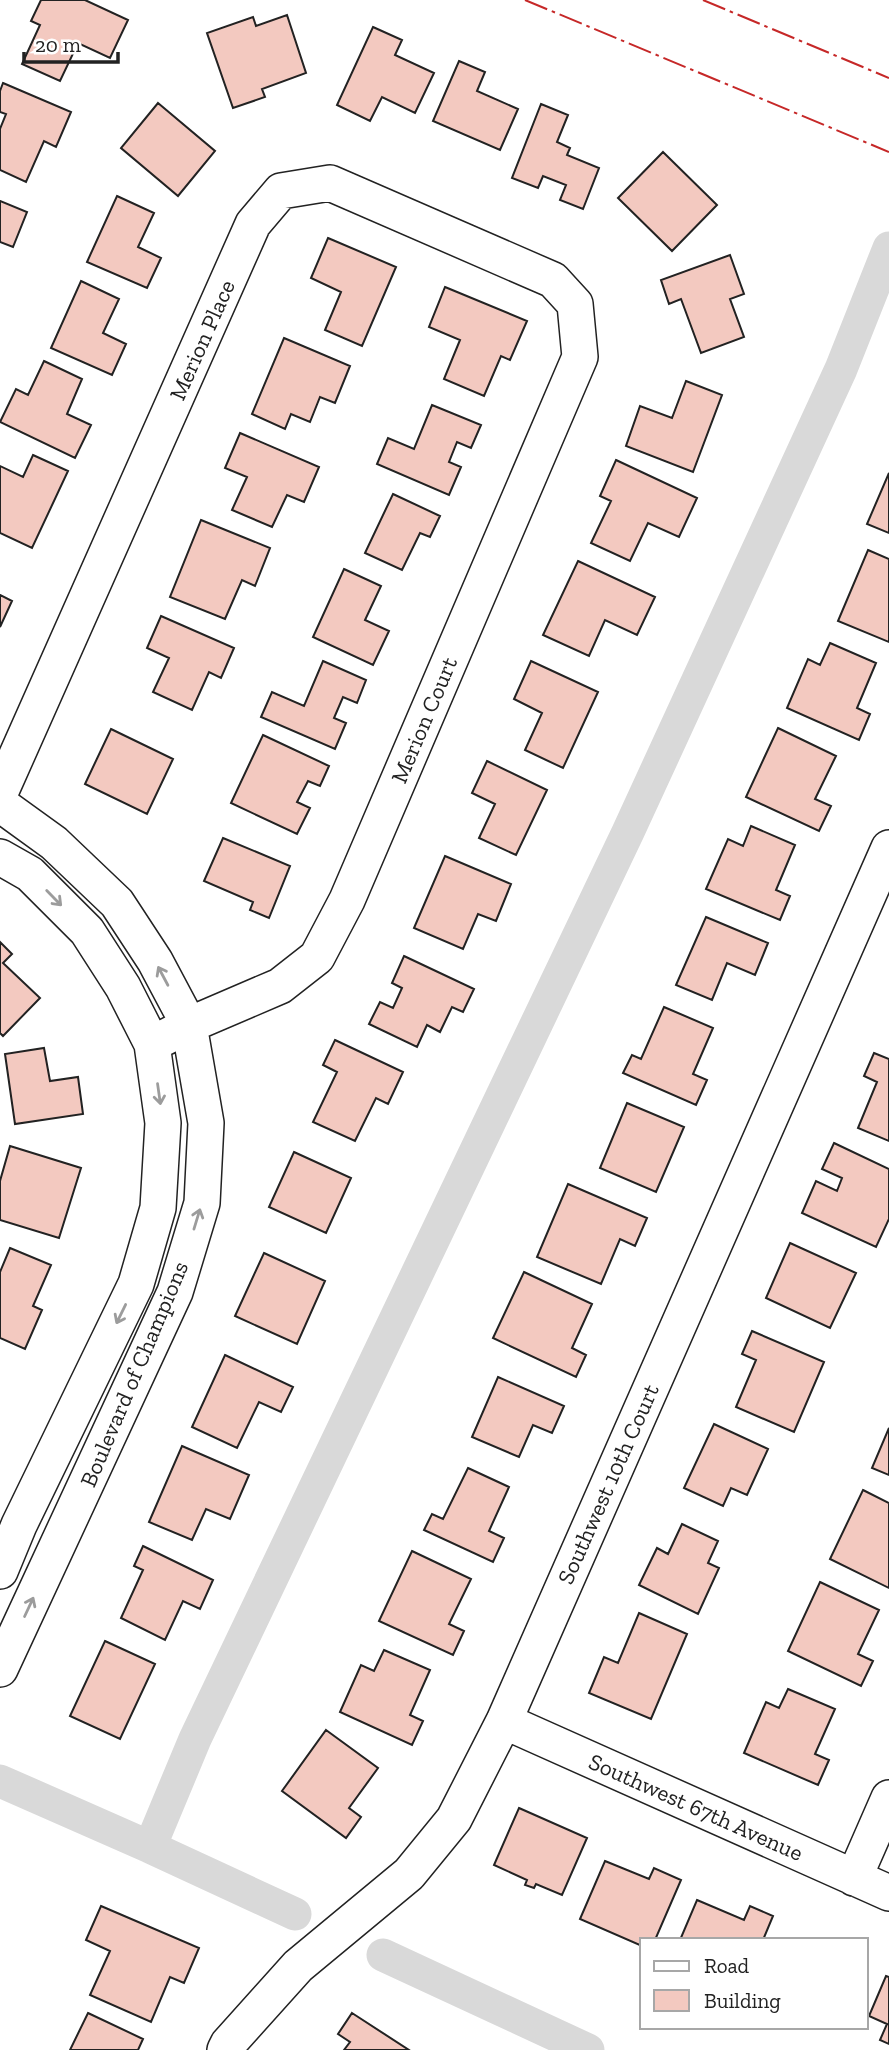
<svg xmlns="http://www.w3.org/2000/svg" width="889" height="2050" font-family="'Zilla Slab',serif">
<rect width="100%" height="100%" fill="#fff"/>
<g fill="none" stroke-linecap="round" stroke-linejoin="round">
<path stroke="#d9d9d9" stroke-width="33" d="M0,1781L150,1847L195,1739L628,832L841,369L889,248
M150,1847L295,1914
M383,1955L588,2050"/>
</g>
<path fill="#f3c9c0" stroke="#222" stroke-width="2" d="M41,0H85L128,20L110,58L78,43L60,81L22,64L40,25L31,21Z
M287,15L306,73L262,89L265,97L233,108L207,33L253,17L256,26Z
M373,27L402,40L395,55L434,73L415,113L382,97L370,121L337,105Z
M459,61L485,72L477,91L518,109L500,150L433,121Z
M3,83L71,112L56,147L44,141L26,182L0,170V129L6,114L0,112V91Z
M158,103L215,151L178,196L121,148Z
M541,104L568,115L557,142L570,148L567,155L599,168L583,209L560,200L566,185L543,176L538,188L512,178Z
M663,152L717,205L672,251L618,198Z
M117,196L154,213L138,247L161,258L147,288L87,262Z
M0,201L27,212L13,247L0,242Z
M328,238L396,267L362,346L325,330L341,292L311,278Z
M730,255L744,294L730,299L744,337L701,353L681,299L669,304L661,280Z
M81,281L119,299L103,333L126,344L112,375L51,348Z
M445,287L527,321L510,360L501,356L484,396L444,379L460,340L429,327Z
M284,338L350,366L335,403L320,397L310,422L291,414L285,429L252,414Z
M44,361L82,379L67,414L91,425L75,458L0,422L16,389L28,395Z
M686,381L722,395L693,472L626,446L640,406L672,418Z
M432,405L481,425L471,448L457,442L449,462L461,467L449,495L377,464L388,438L414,449Z
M240,433L319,467L304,502L287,495L272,527L232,510L247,477L225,468Z
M33,455L68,471L32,548L0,533V466L23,477Z
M616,460L697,498L679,537L648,523L630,561L591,543L611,501L600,496Z
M889,473V533L867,524Z
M393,494L440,516L430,537L420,533L402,570L365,553Z
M201,520L270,548L255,586L242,580L225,619L170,597Z
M868,550L889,559V642L838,621Z
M578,561L655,597L637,635L605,620L589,656L543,635Z
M344,569L381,586L365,620L389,631L373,665L313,637Z
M0,595L12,601L0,627Z
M161,616L234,648L221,678L209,672L192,710L153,692L169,658L147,648Z
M830,643L876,663L857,708L870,714L859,740L787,708L808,659L820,665Z
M323,661L366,680L357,703L343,697L334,718L346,723L335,749L261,717L272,692L304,706Z
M531,661L598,692L563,768L525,750L542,713L514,699Z
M778,728L836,756L815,799L831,806L819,831L746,797Z
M111,729L173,759L147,814L85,784Z
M263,735L329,766L320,786L308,781L297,802L310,808L297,834L231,803Z
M487,761L547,790L516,855L479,838L495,804L472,793Z
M751,826L795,845L776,890L790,896L780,920L706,889L728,839L743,846Z
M223,838L290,866L269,918L250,910L253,902L204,881Z
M445,856L511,884L496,921L478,914L463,949L414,928Z
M706,917L768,943L755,975L727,963L712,1000L676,985Z
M0,942L12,954L3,963L40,998L3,1036L0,1033Z
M404,956L474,989L463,1012L452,1007L440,1032L427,1025L417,1047L369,1024L380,1002L393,1008L402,988L392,983Z
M664,1007L713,1028L693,1074L707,1080L696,1105L623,1073L632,1055L641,1059Z
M335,1040L403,1072L388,1104L376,1098L355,1141L313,1122L337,1072L323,1065Z
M44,1048L50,1081L78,1077L83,1114L15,1124L5,1054Z
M874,1053L889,1059V1141L858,1128L877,1082L864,1076Z
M627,1103L684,1127L656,1192L600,1168Z
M834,1143L889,1169V1219L876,1247L802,1213L816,1181L837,1191L842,1178L822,1169Z
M10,1146L81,1168L59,1238L0,1220V1181Z
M294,1152L351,1178L326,1233L269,1207Z
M568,1184L647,1218L635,1246L620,1239L601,1284L537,1257Z
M790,1243L856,1273L830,1328L766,1298Z
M10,1248L51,1265L33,1306L42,1310L25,1349L0,1338V1272Z
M264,1253L325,1281L297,1344L235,1316Z
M524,1272L592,1304L572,1348L586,1355L576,1377L493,1338Z
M752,1331L824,1362L794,1432L736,1407L756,1360L742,1354Z
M225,1355L293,1387L281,1412L259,1402L237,1448L192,1427Z
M498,1377L564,1406L552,1433L533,1425L519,1457L472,1437Z
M714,1424L768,1449L747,1495L731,1488L723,1506L684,1488Z
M889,1428V1475L872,1468Z
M182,1446L249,1475L230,1519L206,1509L192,1540L149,1522Z
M468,1468L509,1487L489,1531L504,1538L493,1562L424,1530L432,1514L443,1519Z
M863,1490L889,1503V1588L830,1559Z
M682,1524L718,1541L708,1563L719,1568L698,1614L639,1585L657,1548L668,1554Z
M143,1546L213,1580L200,1609L183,1601L165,1640L121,1618L143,1570L134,1566Z
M412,1551L471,1579L449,1624L464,1631L453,1655L379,1621Z
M820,1582L879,1610L858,1654L873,1661L861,1686L788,1651Z
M639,1613L687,1634L651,1719L589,1693L604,1657L618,1663Z
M105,1641L155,1664L120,1739L70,1716Z
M384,1650L430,1670L410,1715L423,1721L412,1745L340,1712L361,1665L374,1671Z
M788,1689L835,1709L815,1754L829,1760L818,1785L744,1753L766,1702L779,1708Z
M326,1730L378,1768L349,1808L361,1817L346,1838L282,1791Z
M519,1808L587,1838L562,1895L536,1884L534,1888L525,1885L527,1880L494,1865Z
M605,1861L649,1879L654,1868L681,1880L655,1940H642V1946L580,1919Z
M697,1900L744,1920L750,1906L773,1916L763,1940H680Z
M101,1906L199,1948L184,1983L170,1977L151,2022L90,1995L110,1951L86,1940Z
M886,1976L889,1977V2044L880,2040L887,2024L869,2016Z
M88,2013L143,2039L138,2050H70Z
M352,2013L409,2050H344L350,2042L338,2034Z"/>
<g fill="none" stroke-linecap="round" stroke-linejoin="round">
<defs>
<path id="minor" d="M0,793L253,224L281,191L330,183L553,280L575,304L580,357L347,900L317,957L280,986L189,1025L152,1044
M0,804L54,843L117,903L155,961L189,1025L206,1123L202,1203L175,1292L0,1669
M0,857L30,874L87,931L123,987L152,1044L163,1123L158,1208L136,1284L19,1525L0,1571
M504,1721L889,1893
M854,1878L889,1798
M225,2050L228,2044L298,1966L409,1874L454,1819L504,1721L889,848"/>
</defs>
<use href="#minor" stroke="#222" stroke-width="38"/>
<use href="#minor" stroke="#fff" stroke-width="35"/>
<path stroke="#c62828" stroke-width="2" stroke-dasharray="24 5 3.5 5" stroke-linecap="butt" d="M525,0L889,152
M703,0L889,78"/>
</g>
<defs><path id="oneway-shaft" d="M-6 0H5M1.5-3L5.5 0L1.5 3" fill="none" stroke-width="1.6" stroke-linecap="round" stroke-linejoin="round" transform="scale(1.75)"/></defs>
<g stroke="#9c9c9c">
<use href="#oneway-shaft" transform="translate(54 898) rotate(46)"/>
<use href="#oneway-shaft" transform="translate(163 976) rotate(-118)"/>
<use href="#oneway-shaft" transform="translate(159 1094) rotate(82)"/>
<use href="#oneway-shaft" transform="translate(197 1219) rotate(-73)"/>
<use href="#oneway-shaft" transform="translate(121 1314) rotate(116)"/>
<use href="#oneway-shaft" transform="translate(29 1607) rotate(-65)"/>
</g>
<g text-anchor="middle" stroke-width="5" stroke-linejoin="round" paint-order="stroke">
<g font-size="23" fill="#222" stroke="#fff">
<text transform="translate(202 340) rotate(-66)" y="8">Merion Place</text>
<text transform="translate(424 720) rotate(-67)" y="8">Merion Court</text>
<text transform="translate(134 1374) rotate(-67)" y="8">Boulevard of Champions</text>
<text transform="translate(608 1484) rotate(-66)" y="8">Southwest 10th Court</text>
<text transform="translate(696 1807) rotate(24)" y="8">Southwest 67th Avenue</text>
</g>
</g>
<rect x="640" y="1938" width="228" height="91" fill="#ffffff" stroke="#a7a7a7" stroke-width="2"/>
<rect x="654" y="1961" width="35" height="10" fill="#ffffff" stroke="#a7a7a7" stroke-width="2"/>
<text x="704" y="1973" font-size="21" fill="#222222">Road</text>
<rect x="654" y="1990" width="35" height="21" fill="#f3c9c0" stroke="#a7a7a7" stroke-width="2"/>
<text x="704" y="2008" font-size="21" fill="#222222">Building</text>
<path d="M24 52v10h94v-10" fill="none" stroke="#222222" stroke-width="3.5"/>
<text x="35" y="52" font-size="21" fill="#222222" stroke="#ffffff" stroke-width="5" paint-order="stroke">20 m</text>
</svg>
